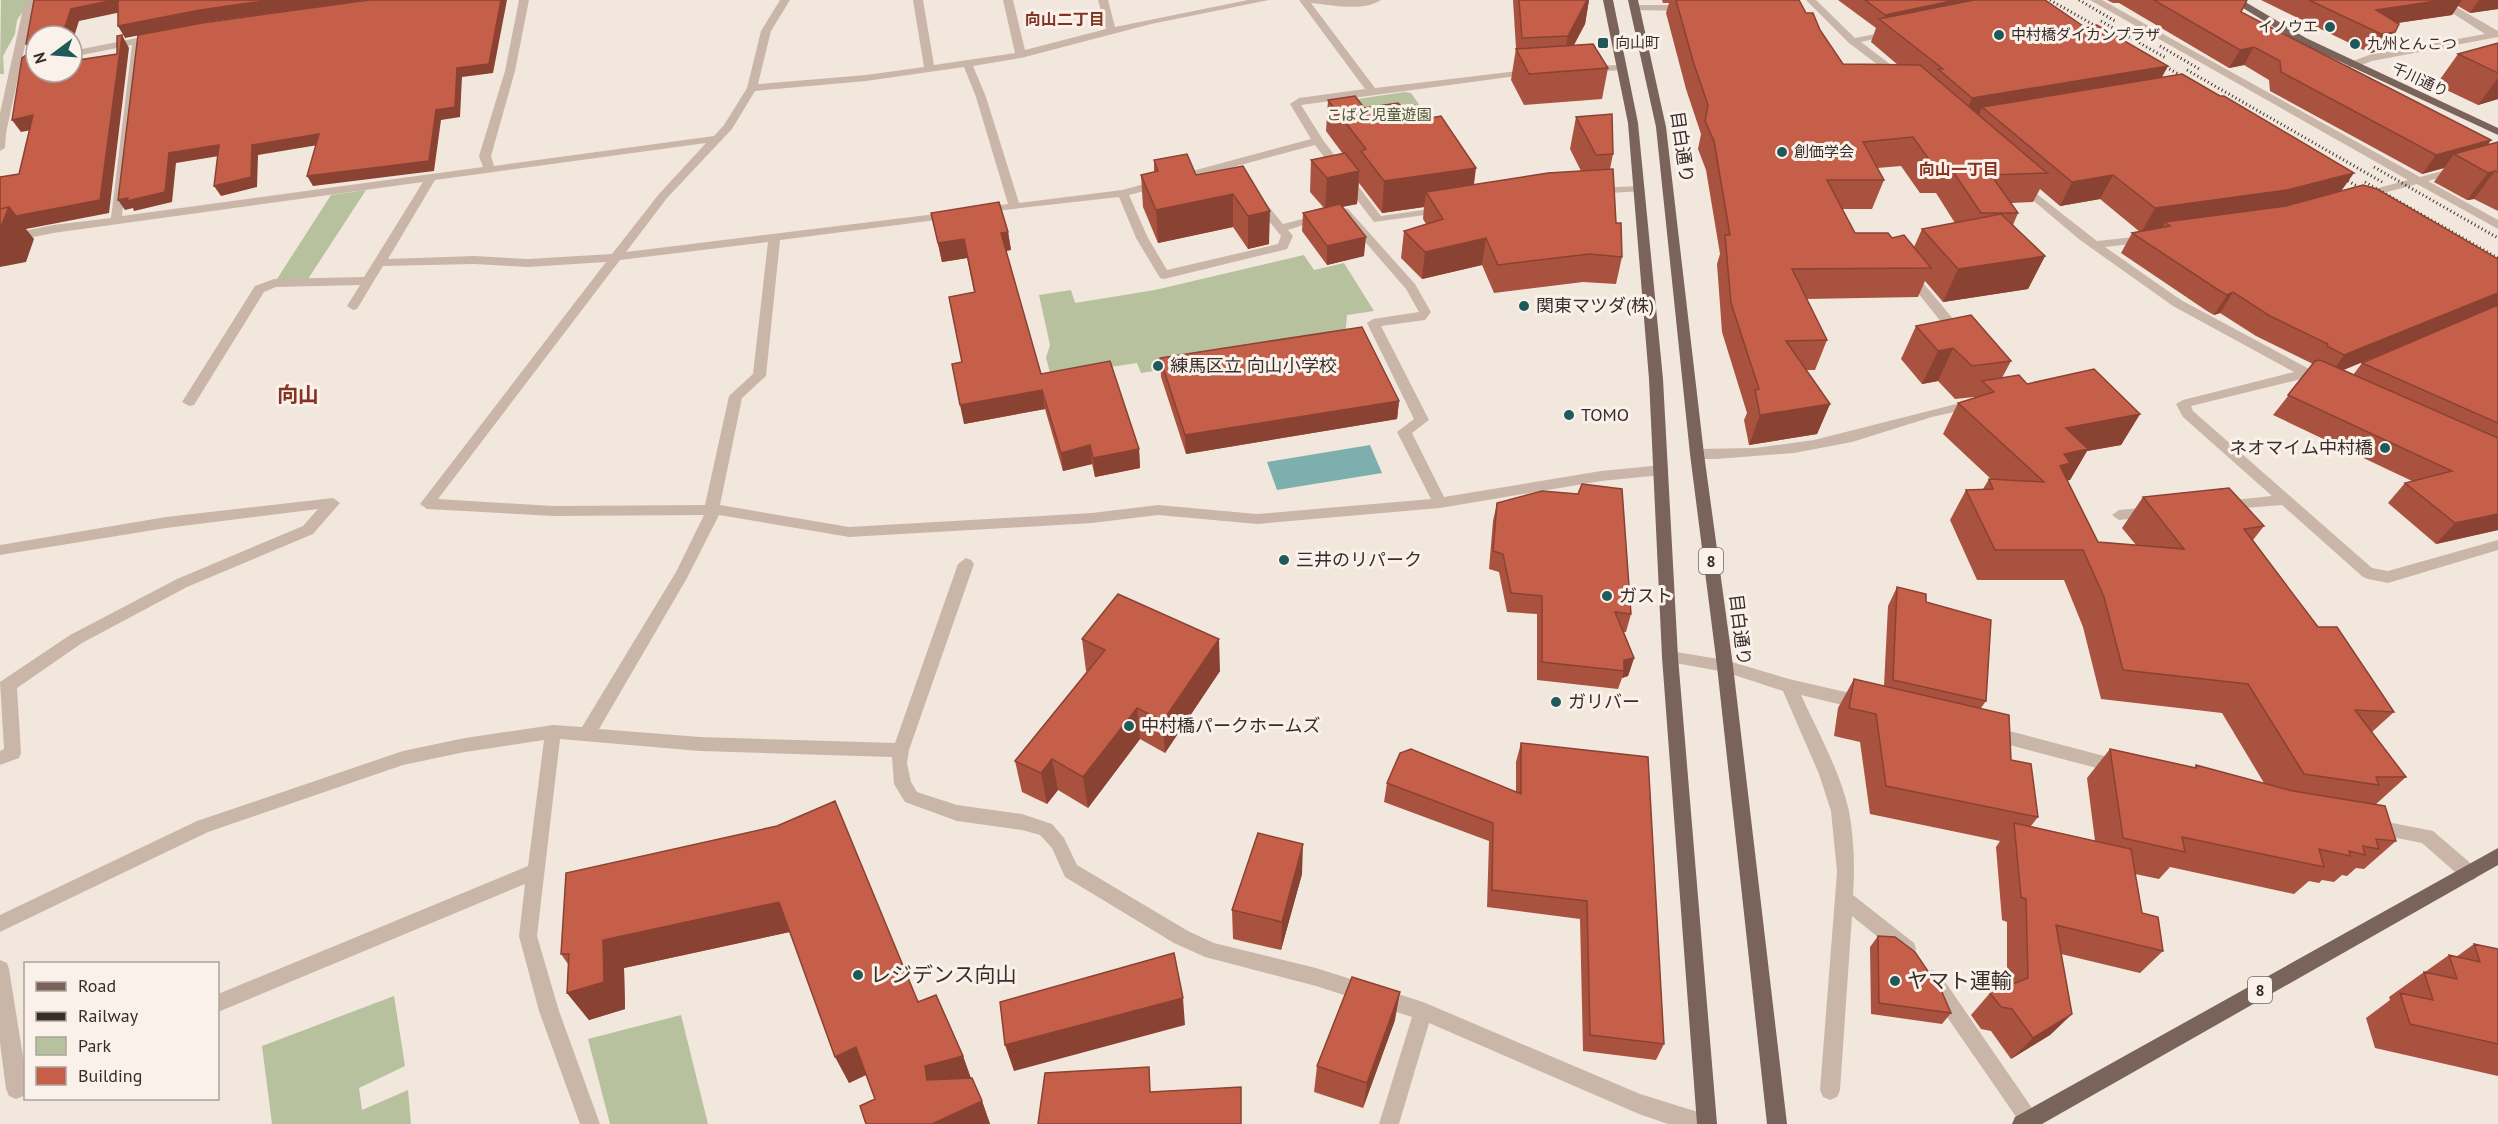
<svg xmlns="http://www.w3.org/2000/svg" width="2498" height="1124" font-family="'PT Sans','Noto Sans JP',sans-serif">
<rect width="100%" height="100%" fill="#f2e7dd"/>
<path fill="#b7c19d" d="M1,0H31L17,20L15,34L3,56L4,74H0Z
M1405,92L1411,93L1434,126L1337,102Z
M366,190L308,279H277L331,195Z
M1304,255L1314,270L1344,263L1374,311L1347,315L1345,336L1348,342L1141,373L1137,363L1051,376L1046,358L1050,345L1039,295L1071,290L1075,303L1155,290Z
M394,996L405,1066L359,1088L362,1110L408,1090L411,1124H272L262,1046Z
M681,1015L708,1124H610L588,1039Z"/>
<path fill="#7cafae" d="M1370,445L1382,473L1277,490L1267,462Z"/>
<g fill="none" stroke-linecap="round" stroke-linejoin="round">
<path fill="#cab6a9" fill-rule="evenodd" d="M29,0H39L33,9L6,133L5,148L0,151V113L23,9Z
M519,0H529L515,71L491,156L494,166L714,136L724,125L747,88L761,31L780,0H790L771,31L758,84L866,75L924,67L913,0H923L934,65L1015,53L1003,0H1013L1025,50L1106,29L1098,0H1108L1115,27L1248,0H1269L1151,24L1021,58L973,66L986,97L1019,203L1122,190L1311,139L1290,104L1299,98L1365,89L1299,0H1381C1363,12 1332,5 1311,3L1375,88L1535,69V73L1531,74L1301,105L1323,140L1381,216L1443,207L1447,208V212L1374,222L1315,145L1129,195L1148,238L1167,270L1278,244L1281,236L1252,200V196H1260L1283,224L1322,214L1328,217L1288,230L1293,236L1287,249L1164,279L1160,278L1136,238L1119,197L977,213V209L1008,204L976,97L964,67L866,81L755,91L732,129L667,198L626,252L952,212L958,215L952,218L780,240L766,376L742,398L720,505L849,527L1092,513L1158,505L1257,514L1431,499L1397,432L1414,419L1367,323L1373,319L1419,312L1406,289L1340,213L1338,211L1344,208L1348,209L1415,284L1431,312L1425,320L1381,326L1429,420L1412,433L1444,497L1601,471L1662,465L1669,470L1662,475L1601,481L1440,508L1257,524L1158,515L1092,523L849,537L719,515L687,578L599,729L700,737L895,743L958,564L966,558L971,560L974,564L909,750L907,763L911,782L917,792L957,805L1022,814L1052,824L1064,838L1077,865L1188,931L1214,943L1316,968L1423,1002L1640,1094L1714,1117L1717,1124H1668L1639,1114L1429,1023L1399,1124H1379L1412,1017L1316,986L1205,957L1174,943L1065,877L1052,848L1040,835L1022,830L957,821L905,802L894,784L892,757L700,751L560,739L537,936L559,1011L600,1124H580L539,1011L519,936L525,884L218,1012V994L528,866L544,740L465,752L403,765L208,832L0,932V915L197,821L403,751L465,738L553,725L582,727L676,572L704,515L553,516L427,509L420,504L606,262L528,267L474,264L383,266L357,309L353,310L347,306L360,285L276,287L264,292L194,405L189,406L182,402L255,286L274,279L364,277L423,182L53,233L0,244V236L53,225L111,218L132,45L72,57V51L157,34L162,37L142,43L122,216L483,167L479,156L505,71ZM706,143L659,194L612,254L528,259L474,256L388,259L435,180ZM768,242L753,374L729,396L705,505L553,506L438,499L620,260Z
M1806,0H1816L1855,38L1896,30V34L1861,42L1903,74V78H1895L1849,43Z
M2090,0H2102L2420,177L2498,156V162L2428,181L2498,220V229L2417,184L2360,199L2356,198V194L2408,180Z
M2432,0H2444L2498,31V37L2372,61L2356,67H2348V63L2369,55L2485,34Z
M1635,5H1689L1694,8L1689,11L1632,10L1630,8Z
M1620,65L1624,66V70L1588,72L1583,69L1588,66Z
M2020,181L2097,241L2153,235L2155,238L2149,242L2105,247L2181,300L2311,370L2331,380L2329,383L2324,384L2305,378L2191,406L2193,411L2372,568L2388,571L2498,540V550L2388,583L2368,579L2363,577L2282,505L2219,510L2217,506L2219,502L2224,501L2272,496L2183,417L2176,404L2183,400L2294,372L2173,306L2080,240L2016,186L2014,184Z
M1639,186L1645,189L1643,191L1594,194L1588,191L1594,188Z
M1910,271L1914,272L1964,332L1965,335L1964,338H1954L1906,278L1904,275Z
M1976,399L1983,403L1981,406L1932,417L1852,442L1794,453L1716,459H1697L1690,454L1697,449L1755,448L1814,440Z
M333,498L340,503L313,534L187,587L82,643L17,688L21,753L19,758L0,765V751L4,749L0,682L70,635L177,579L303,526L318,509L166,528L0,555V545L166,517Z
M2152,507L2157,508L2159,512L2157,516L2119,520L2112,515L2119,510Z
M1670,651L1725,660L1789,679L1863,696L1869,698L1871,703L1869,708L1863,710L1801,695C1818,732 1840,771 1849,811C1854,838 1855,868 1853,895L1914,943L1916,949L1914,955L1907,958L1900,955L1852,916L1840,1090L1837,1097L1830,1100L1823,1097L1820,1090L1837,872L1831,811L1819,774L1783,691L1725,672L1664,661L1662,657L1664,653Z
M1991,726L2119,760L2125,762L2127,767L2125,772L2119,774L1991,740L1985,738L1983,733L1985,728Z
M2372,819L2433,831L2475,867L2478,873L2475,879L2469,881L2463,879L2422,843L2366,832L2363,827L2366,822Z
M0,960L7,963L9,969L26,1075V1095L16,1099L9,1096L6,1089L0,1043Z
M1932,970L1939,973L2043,1124H2021L1925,985L1922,979L1925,973Z"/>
<path fill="#79635a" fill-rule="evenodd" d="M1603,0H1613L1638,123L1663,379L1678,657L1717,1124H1697L1662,657L1649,379L1628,123Z
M1628,0H1638L1666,127L1704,454L1733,666L1787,1124H1767L1717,666L1690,454L1656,127Z
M2230,0H2242L2306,38L2498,128V135L2298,42Z
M2498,848V865L2042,1124H2012L2015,1117Z"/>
<path stroke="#382d29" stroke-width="3" stroke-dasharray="1 3" stroke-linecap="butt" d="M2050,0L2108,33
M2079,0L2115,21
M2101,21L2166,58
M2160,46L2201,70
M2152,59L2194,83
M2187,70L2382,182
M2374,167L2498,238
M2334,173L2371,194
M2365,182L2498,258"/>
</g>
<path fill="#a9523f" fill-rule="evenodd" d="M1513,0H1589L1585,24L1574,45L1608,68L1602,99L1524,105L1511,80L1516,48Z
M1662,0H1799L1806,13L1820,30L1843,64L1898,65L1871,42L1876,28L1838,0H2045L2086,28L2168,66L2161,78L2341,191L2498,259V530L2436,544L2388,503L2405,483L2412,481L2273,415L2313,364L2256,336L2220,313L2214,315L2207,311L2121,253L2132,233L2140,232L2100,199L2060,206L2040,189L2033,202L2011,203L2018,213L2013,225L2045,256L2028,289L1943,302L1925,281L1918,297L1806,299L1827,340L1815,370H1806L1830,404L1817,434L1749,445L1744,420L1747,413L1722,332L1717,264L1720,254L1706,170L1698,149L1701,134L1686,89L1666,13L1669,3H1663ZM1901,166L1920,193H1936L1955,223L1922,229L1914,247L1892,238L1855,233L1842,209H1872L1884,180L1877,168ZM2413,341L2362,363L2353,375L2343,370Z
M2107,0H2247L2241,12L2491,140L2488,145L2498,142V211L2474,199L2467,200L2434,182L2444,168L2422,174L2270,91L2269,80L2244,65L2229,68L2119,3H2113Z
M2261,0H2498V9L2470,13L2458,6L2452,15L2398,23L2395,32L2383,50L2370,53Z
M2498,43V99L2478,105L2436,85L2458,54Z
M1328,100L1364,108L1474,185L1581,171L1570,149L1576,117L1613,154L1610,169L1616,223L1622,257L1616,284L1583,282L1494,293L1482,265L1422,279L1401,258L1404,231L1426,224L1423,219L1424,207L1382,213L1359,183L1357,204L1342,207L1364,256L1327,265L1302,231L1303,213L1324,208L1310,192L1311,160L1343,154L1326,131Z
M1154,160L1196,175L1243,166L1269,244L1248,249L1233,227L1158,243L1143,207L1141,175L1154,172Z
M931,213L1008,232L1011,250L1006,251L1041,374L1139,449L1140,468L1095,477L1092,464L1063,471L1045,409L964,424L962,362L974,292L967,258L942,262Z
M1916,326L2011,361L2002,378L2140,414L2121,445L2087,451L2070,480H2067L2098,542L2136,545L2122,528L2143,497L2264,526L2253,540L2318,627L2394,712L2372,732L2406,777L2375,805L2396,841L2364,869L2356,868L2347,876L2342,875L2334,882L2322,880L2319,883L2309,881L2294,894L2170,867L2159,879L2135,874L2142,913L2163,951L2140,973L2061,954L2072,1014L2050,1035L2011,1059L1991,1031L1981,1029L1971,1015L1990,993L2007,986V922L2002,920L1996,847L2000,841L1870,814L1860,742L1834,736L1838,708L1854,679L1884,686L1888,606L1897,587L1926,602L1986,701L1981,708L2011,760L2038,817L2031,826L2095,841L2087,778L2110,749L2194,768L2196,765L2264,783L2222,713L2101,699L2083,627L2064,580H1977L1950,520L1966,490L1983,489L1989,479H1991L1943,434L1958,403L1974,398V397L1955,399L1938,381L1922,384L1901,359Z
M1160,358L1399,401L1397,419L1186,454L1161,377Z
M1497,503L1631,614L1626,632H1624L1634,658L1628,676L1622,678L1618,689L1537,680V614L1507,612L1499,572L1489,569L1493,521Z
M1082,639L1220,671L1165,753L1140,739L1088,808L1058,790L1047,804L1022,792L1015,761L1088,672L1086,671Z
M1521,743L1664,1044L1656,1060L1583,1051L1580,919L1487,907L1489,841L1384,802L1387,783L1516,792V762Z
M777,826L963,1056L971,1078L982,1101L990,1124H866L875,1099L866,1075L849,1083L790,932L624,968L625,1009L589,1020L567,993L568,964L561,954Z
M1302,874L1281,950L1233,939L1232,910Z
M1878,936L1951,1013L1942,1024L1871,1014L1870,947Z
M2474,944L2498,949V1076L2375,1048L2366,1018L2390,1000L2389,997L2424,972H2425L2449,955L2456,957Z
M1395,1020L1363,1108L1314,1092L1317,1066Z"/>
<path fill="#8a4233" d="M114,0H119L126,11L79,21L72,43V36H62L71,9Z
M271,0H368L207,22L125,38L118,26L200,10Z
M501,0H507L493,73L462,77L460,117L441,120L434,171L313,186L307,176L457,68Z
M1587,0H1589L1585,24L1562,67L1568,36Z
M1956,0H2012L1882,22L1885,15Z
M2443,0H2462L2452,15L2368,27L2376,10Z
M2479,0H2498V9L2470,13Z
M2395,32L2383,50L2370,53L2381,34Z
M122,35L129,48L109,213L26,229L34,239L26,262L0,267V219L9,207L100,200Z
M2254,47L2244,65L2229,68L2240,50Z
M2168,66L2155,90L1982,107L1977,119L1962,122L1972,98Z
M2498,78V99L2478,105Z
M33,115L42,128L21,132L12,120Z
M319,134L324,144L258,155L257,187L221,196L214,186L252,145Z
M2491,140L2477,159L2454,154L2444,168L2422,174L2436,155Z
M219,145L225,155L176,163L172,202L134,211L133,208L125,210L118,200L128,198L169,153Z
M1476,168L1472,200L1426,192L1424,207L1382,213L1384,181Z
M1359,171L1357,204L1325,210L1327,178Z
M2495,171L2474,199L2467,200L2488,173Z
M2354,173L2337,197L2170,226L2165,222L2161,230L2141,233L2155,208Z
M2113,175L2100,199L2060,206L2072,182Z
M1233,194V227L1158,243L1156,210Z
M1270,211L1269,244L1248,249V216Z
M1008,232L1011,250L1004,251L1001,233Z
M1366,237L1364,256L1327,265V246Z
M1486,238L1482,265L1422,279L1425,252Z
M964,239L967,258L942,262L938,243Z
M2045,256L2028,289L1943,302L1958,269Z
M2233,292L2220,313L2214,315L2227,295Z
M2498,293V306L2329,376L2344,355Z
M1953,348L1938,381L1922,384L1938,351Z
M1042,390L1045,409L964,424L960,405Z
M1399,401L1397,419L1186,454L1185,435Z
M1830,404L1817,434L1749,445L1760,415Z
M2140,414L2121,445L2087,451L2070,480L2059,482L2052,493L2066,428Z
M1090,445L1092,464L1063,471L1061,453Z
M1139,449L1140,468L1095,477L1093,458Z
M2498,514V530L2436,544L2455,523Z
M1219,639L1220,671L1165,753L1163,721Z
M1634,658L1628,676L1622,678L1624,671V660Z
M1137,708L1140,739L1088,808L1083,777Z
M1052,759L1058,790L1047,804L1041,773Z
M1303,844L1302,874L1281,950L1282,922Z
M779,902L794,931L624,968L625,1009L589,1020L567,993L603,940Z
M1400,992L1395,1020L1363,1108L1367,1083Z
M1183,998L1185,1025L1014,1071L1005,1045Z
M2072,1014L2050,1035L2011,1059L2033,1038Z
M856,1047L870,1073L849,1083L835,1057Z
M963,1056L972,1082L927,1080L925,1066Z
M982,1101L990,1124H932Z"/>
<path fill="#c55f49" stroke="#8a4233" stroke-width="1.5" d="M34,0H114L71,9L62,36H36V72H72V61L117,54V36L122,35L100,200L16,216L9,207L0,209V177L19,174L33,115L12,120L22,58L30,52V46L26,44Z
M118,0H271L200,10L118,26Z
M369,0H501L489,64L457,68L455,107L436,110L429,161L307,176L319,134L252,145L251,177L214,186L219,145L169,153L165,192L127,201L128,198L118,200L138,35L202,23Z
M1519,0H1587L1568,36L1522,38Z
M1676,0H1799L1806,13H1813L1820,30L1843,64L1920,65L2047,173L1991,175L2018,213H1981L1948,164H1932L1913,137L1863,142L1884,180H1827L1855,233H1888L1892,238L1904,235L1931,268L1792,269L1827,340L1786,341L1830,404L1760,415L1755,390L1759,389L1731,303L1725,235H1730L1714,141L1705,121L1708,105L1693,61Z
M1865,0H1956L1885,15Z
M1974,0H2045L2086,28L2097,25L2168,66L1972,98L1938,69H1943L1879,19Z
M2154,0H2247L2241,12L2491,140L2436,155L2281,72L2280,61L2254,47L2240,50Z
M2309,0H2443L2376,10L2399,24L2395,32L2381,34Z
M2498,43V73L2458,54Z
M1593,44L1608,68L1529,74L1516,49Z
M2182,74L2220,96H2224L2354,173L2287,190L2155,208L2113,175L2072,182L1982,107Z
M1355,96L1364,108L1398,103L1402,107L1414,105L1425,119L1441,116L1476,168L1384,181L1361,151L1366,149L1328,100Z
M1612,114L1613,154L1596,155L1576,117Z
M2498,142V172L2495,171L2488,173L2454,154Z
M1345,153L1359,171L1327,178L1311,160Z
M1187,154L1196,175L1243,166L1270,211L1248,216L1233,194L1156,210L1141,175L1158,171L1154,160Z
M1613,169L1616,223H1621L1622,257L1589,254L1498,265L1486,238L1425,252L1404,231L1443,219L1426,192L1548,173Z
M2363,185L2377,189L2498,259V293L2344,355L2327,346L2328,344L2270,316L2233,292L2227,295L2220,291L2132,233L2170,226L2165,222L2286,206Z
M999,202L1008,232L1001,233L1041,374L1110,361L1139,449L1093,458L1090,445L1061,453L1042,390L960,405L952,364L962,362L949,297L975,292L964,239L938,243L931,213Z
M1340,204L1366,237L1327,246L1303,213Z
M9,207L0,229V209Z
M2001,214L2045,256L1958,269L1922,229Z
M2498,305V423L2362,363Z
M1971,315L2011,361L1972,366L1953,348L1938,351L1916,326Z
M1362,327L1399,401L1185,435L1160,358Z
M2320,360L2498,438V514L2455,523L2405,483L2452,471L2288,395L2315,361Z
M2094,369L2140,414L2066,428L2088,449L2064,454L2070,463L2060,466L2098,542L2184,549L2143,497L2229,488L2264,526L2244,529L2318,627H2337L2394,712L2355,710L2406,777H2376L2379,785L2304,774L2248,684L2123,670L2104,597L2083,550H1995L1966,490L1993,489L1989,479L2044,482L1958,403L1994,392L1982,381L2019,375L2027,384Z
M1582,484L1622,489L1631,614L1615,612L1634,658L1624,660V671L1542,662V596L1511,593L1503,554L1493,551L1497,503L1542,491L1578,494Z
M1897,587L1926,594V602L1991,620L1986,701L1893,680Z
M1118,594L1219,639L1163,721L1137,708L1083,777L1052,759L1041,773L1015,761L1105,650L1082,639Z
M1854,679L2009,715L2011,760L2031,764L2038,817L1886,786L1876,714L1849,708Z
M1521,743L1648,757L1664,1044L1590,1035L1587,901L1492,890L1493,823L1387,783L1400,753L1411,749L1521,794Z
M2110,749L2196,768V765L2293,791L2385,806L2396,841L2376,839L2379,849L2363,846L2365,855L2349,851L2350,856L2319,849L2324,867L2182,837L2185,852L2123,838Z
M835,801L918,1002L936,995L963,1056L925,1066L927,1080L972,1078L982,1101L932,1124H866L860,1106L875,1099L856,1047L835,1057L779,902L603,940L604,982L567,993L569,954H561L566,873L777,826Z
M2014,823L2131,849L2142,913L2158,917L2163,951L2056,925L2072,1014L2033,1038L2012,1009L2001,1007L1990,993L2028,978L2026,899L2021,897Z
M1258,833L1303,844L1282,922L1232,910Z
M1878,936L1895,937L1915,952L1942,992L1951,1013L1879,1003Z
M2474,944L2498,949V1044L2410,1024L2400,993L2433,1000L2424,972L2457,979L2449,955L2480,962Z
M1174,953L1183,998L1005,1045L1000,1002Z
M1352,977L1400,992L1367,1083L1317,1066Z
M1149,1067L1150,1092L1241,1087V1124H1038L1045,1073Z"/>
<g fill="#1f5959" stroke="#faf1ea" stroke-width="2">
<circle cx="2330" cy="27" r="6"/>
<circle cx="1999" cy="35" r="6"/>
<rect x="1597" y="37" width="12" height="12" rx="3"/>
<circle cx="2355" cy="44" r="6"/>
<circle cx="1782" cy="152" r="6"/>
<circle cx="1524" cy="306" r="6"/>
<circle cx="1158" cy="366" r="6"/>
<circle cx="1569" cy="415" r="6"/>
<circle cx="2385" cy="448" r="6"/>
<circle cx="1284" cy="560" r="6"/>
<circle cx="1607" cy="596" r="6"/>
<circle cx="1556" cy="702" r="6"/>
<circle cx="1129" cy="726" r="6"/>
<circle cx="858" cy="975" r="6"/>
<circle cx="1895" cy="981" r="6"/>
</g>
<g text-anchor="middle" stroke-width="6" stroke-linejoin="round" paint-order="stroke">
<g font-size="15" fill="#382d29" stroke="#faf1ea" text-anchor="start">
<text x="2318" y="32" text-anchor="end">イノウエ</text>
<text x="2011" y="40">中村橋ダイカンプラザ</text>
<text x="1615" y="48">向山町</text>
<text x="2367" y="49">九州とんこつ</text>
<text x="1794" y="157">創価学会</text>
</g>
<g font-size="15" fill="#382d29" stroke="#faf1ea">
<text transform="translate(2420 80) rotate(25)" y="5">千川通り</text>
</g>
<g font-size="15" fill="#49562d" stroke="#faf1ea">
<text x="1379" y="120">こばと児童遊園</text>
</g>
<g font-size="16" font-weight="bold" fill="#863422" stroke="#faf1ea">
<text x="1065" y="25">向山二丁目</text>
<text x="1959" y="175">向山一丁目</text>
</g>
<g fill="#faf1ea" stroke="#726863" stroke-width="1.5">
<rect x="1699" y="548" width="24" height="26" rx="4.5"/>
<rect x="2248" y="977" width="24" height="26" rx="4.5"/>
</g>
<g font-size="16" font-weight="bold" fill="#382d29">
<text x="1711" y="567">8</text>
<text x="2260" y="996">8</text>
</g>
<g font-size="18" fill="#382d29" stroke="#faf1ea">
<text transform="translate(1682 147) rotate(82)" y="6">目白通り</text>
<text transform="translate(1740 630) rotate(83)" y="6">目白通り</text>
</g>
<g font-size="18" fill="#382d29" stroke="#faf1ea" text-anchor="start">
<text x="1536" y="312">関東マツダ(株)</text>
<text x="1170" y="372">練馬区立 向山小学校</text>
<text x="1581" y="421">TOMO</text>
<text x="2373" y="454" text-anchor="end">ネオマイム中村橋</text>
<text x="1296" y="566">三井のリパーク</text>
<text x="1619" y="602">ガスト</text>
<text x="1568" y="708">ガリバー</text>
<text x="1141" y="732">中村橋パークホームズ</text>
</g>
<g font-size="21" font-weight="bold" fill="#863422" stroke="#faf1ea">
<text x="298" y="402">向山</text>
</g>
<g font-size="21" fill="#382d29" stroke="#faf1ea" text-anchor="start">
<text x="870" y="982">レジデンス向山</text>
<text x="1907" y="988">ヤマト運輸</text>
</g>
</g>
<rect x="24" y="962" width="195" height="138" fill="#faf1ea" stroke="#aca39d" stroke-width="1.5"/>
<rect x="36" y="982" width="30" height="9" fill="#79635a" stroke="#aca39d" stroke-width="1.5"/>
<text x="78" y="992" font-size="18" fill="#382d29">Road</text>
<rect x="36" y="1012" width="30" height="9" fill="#382d29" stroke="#aca39d" stroke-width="1.5"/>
<text x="78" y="1022" font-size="18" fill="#382d29">Railway</text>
<rect x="36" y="1037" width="30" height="18" fill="#b7c19d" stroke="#aca39d" stroke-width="1.5"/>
<text x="78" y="1052" font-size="18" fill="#382d29">Park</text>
<rect x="36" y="1067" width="30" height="18" fill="#c55f49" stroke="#aca39d" stroke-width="1.5"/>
<text x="78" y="1082" font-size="18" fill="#382d29">Building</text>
<g transform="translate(54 54) rotate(254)"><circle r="28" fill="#faf1ea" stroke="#aca39d" stroke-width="1.5"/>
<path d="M0-4.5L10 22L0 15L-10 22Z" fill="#1f5959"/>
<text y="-9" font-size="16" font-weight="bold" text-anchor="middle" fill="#382d29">N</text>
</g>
</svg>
